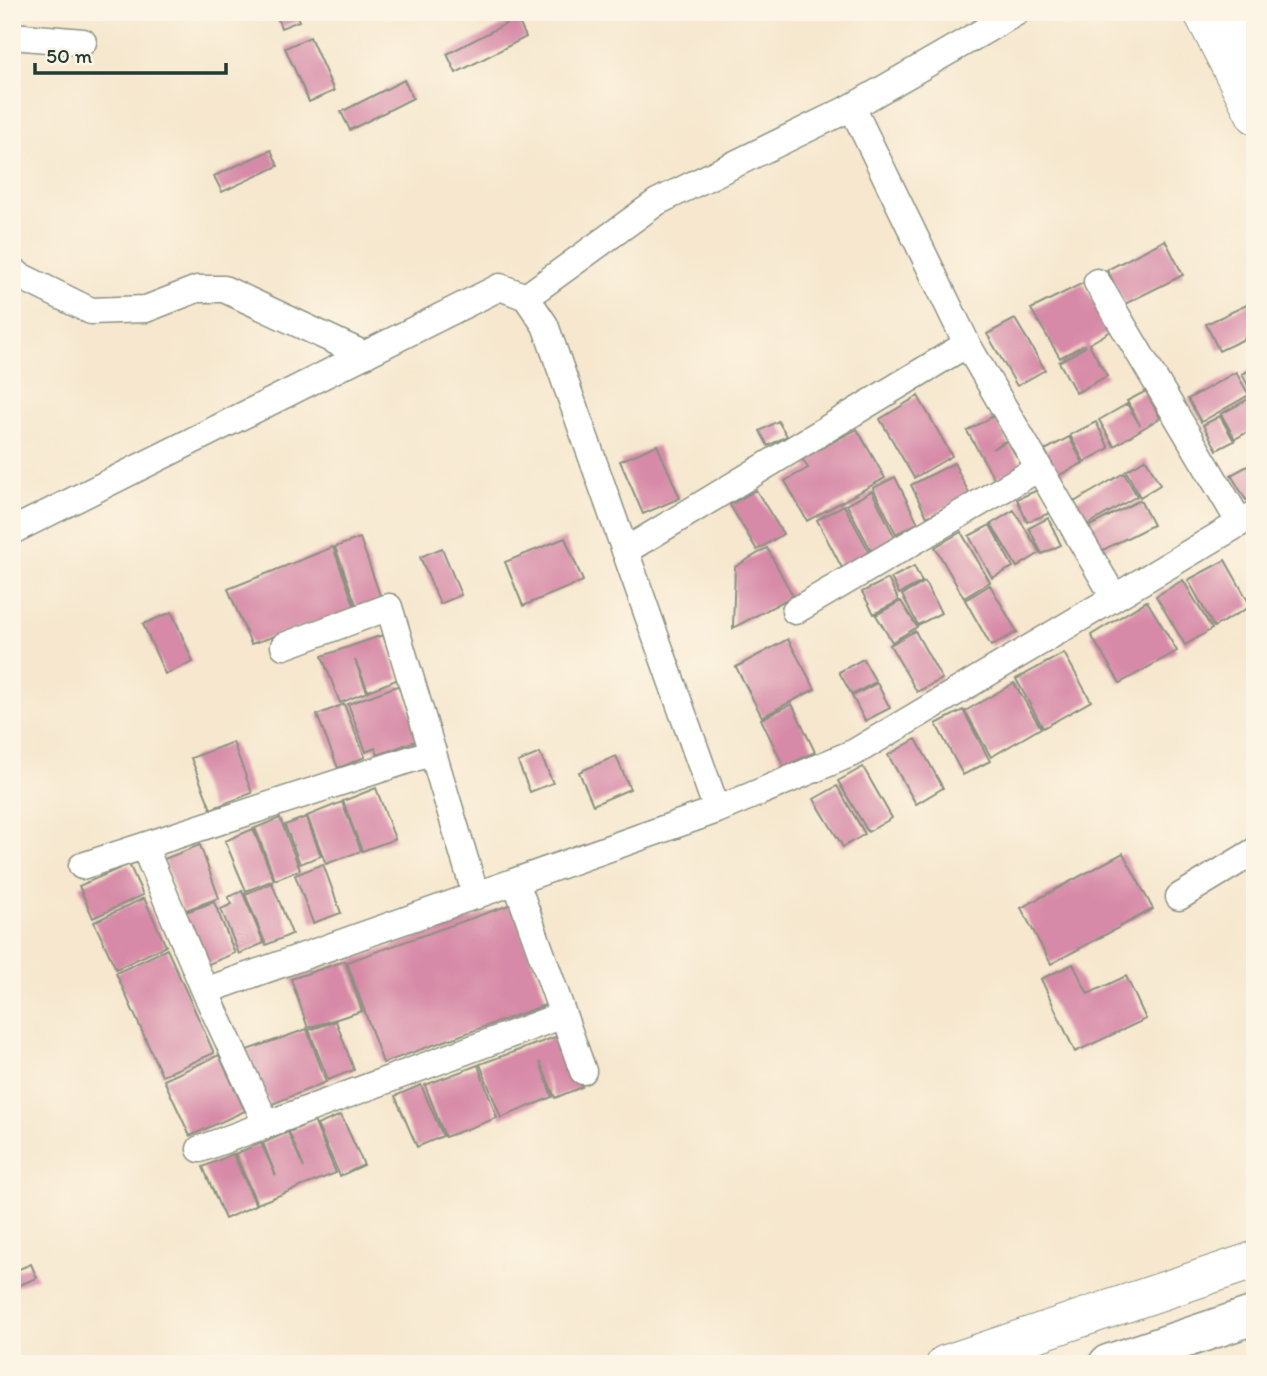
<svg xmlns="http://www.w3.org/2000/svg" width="1267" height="1376" font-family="Itim,sans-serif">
<rect width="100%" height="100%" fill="#fcf5e5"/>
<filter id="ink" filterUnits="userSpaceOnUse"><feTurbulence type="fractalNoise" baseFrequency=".0143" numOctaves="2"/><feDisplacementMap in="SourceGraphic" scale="14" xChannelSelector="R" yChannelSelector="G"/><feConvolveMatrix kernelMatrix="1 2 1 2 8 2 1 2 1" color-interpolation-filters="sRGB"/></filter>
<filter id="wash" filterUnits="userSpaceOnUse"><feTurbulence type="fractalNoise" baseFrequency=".00686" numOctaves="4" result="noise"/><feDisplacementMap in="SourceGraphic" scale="28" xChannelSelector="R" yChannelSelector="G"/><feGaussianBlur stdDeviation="1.57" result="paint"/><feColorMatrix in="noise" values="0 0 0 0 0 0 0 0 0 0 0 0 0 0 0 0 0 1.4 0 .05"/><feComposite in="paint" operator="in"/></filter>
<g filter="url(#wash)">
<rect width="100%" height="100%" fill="#f6e7ce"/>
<g id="blocks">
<path fill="#d78aa7" d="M275,12H295L299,21L281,28Z
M517,18L526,37L456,73L447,54Z
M310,37L334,91L309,102L285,48Z
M404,80L413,98L350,130L341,112Z
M271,150L278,166L222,192L214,176Z
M1165,240L1183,275L1125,304L1107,270Z
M1083,283L1111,331L1089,344L1107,376L1076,393L1059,362L1085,347L1084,345L1060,358L1031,309Z
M1255,301V334L1219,351L1206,324Z
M1015,319L1045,370L1017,386L987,334Z
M1255,367V399L1242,374Z
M1236,372L1249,395L1201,422L1188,399Z
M1146,391L1160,418L1114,446L1099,420L1127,404L1140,425L1127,401Z
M918,396L952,456L914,478L880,419Z
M1252,397L1255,402V428L1235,439L1221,414Z
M993,416L1007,440L992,449L1007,441L1022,465L995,480L967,431Z
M1220,416L1234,441L1217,450L1203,425Z
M778,421L787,436L768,446L760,431Z
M1096,422L1109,448L1084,462L1070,435Z
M857,429L885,478L807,521L785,481L808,468L802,458Z
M1069,437L1083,463L1058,476L1045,450Z
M657,445L680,498L643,514L620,461Z
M1146,459L1160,485L1140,497L1126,471Z
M1255,462V494L1246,500L1231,475Z
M954,463L970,495L927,517L911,485Z
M1124,473L1137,496L1087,525L1074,502Z
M895,477L918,523L896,534L873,488Z
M1040,489L1050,513L1027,522L1017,499Z
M756,490L783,534L757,550L730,505Z
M872,491L896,540L872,552L847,505Z
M1140,500L1153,525L1101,551L1088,527Z
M844,505L870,553L842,568L817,520Z
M1014,510L1040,553L1017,567L991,524Z
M1048,518L1061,545L1042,554L1029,528Z
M990,525L1013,567L992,578L969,536Z
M961,532L990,582L964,598L935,547Z
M360,538L382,601L358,610L335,547Z
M565,538L583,581L523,606L505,562Z
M333,547L356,610L251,644L228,589Z
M442,548L461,595L440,604L420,557Z
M767,548L793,596L733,628L735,567Z
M1225,560L1251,606L1214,627L1188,580Z
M914,566L922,582L899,594L891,578Z
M888,579L899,601L874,614L862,592Z
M1183,580L1212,629L1185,645L1156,596Z
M925,582L941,613L918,625L902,595Z
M990,585L1017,632L991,646L965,600Z
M901,601L917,627L892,642L876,615Z
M1147,601L1177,651L1120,683L1091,635Z
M172,612L193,662L165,674L143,624Z
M915,631L942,679L917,692L890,645Z
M383,635L399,679L368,691L355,660L367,692L340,703L322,656Z
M788,639L815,689L762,717L736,667Z
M1064,653L1091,701L1043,728L1016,679Z
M863,659L876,682L852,695L839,672Z
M877,683L890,708L865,721L852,696Z
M1014,683L1041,728L991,757L965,711Z
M400,685L421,739L378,755L375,748L366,752L348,704Z
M344,704L365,757L338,768L317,715Z
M792,704L815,752L784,767L761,719Z
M963,710L990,761L963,775L936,724Z
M916,739L943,788L916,804L888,755Z
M233,742L252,793L211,809L191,758Z
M540,753L553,783L530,792L518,762Z
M616,756L630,789L593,805L579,772Z
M863,767L892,818L868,832L838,781Z
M837,786L865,834L843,847L814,799Z
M376,788L395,839L362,851L343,801Z
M342,802L361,851L326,864L307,816Z
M306,817L321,856L300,864L285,825Z
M280,818L300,870L275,880L255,828Z
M253,829L274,880L246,891L225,841Z
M200,845L219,898L183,911L164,859Z
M1123,853L1153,909L1051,964L1021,908Z
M129,864L143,895L93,918L79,886Z
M323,864L341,913L313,923L295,875Z
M272,883L292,934L266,945L245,894Z
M242,891L264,943L239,954L221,909L232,904L228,897Z
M144,898L166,946L116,969L94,922Z
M214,902L235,953L204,966L183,913Z
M512,904L548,1004L383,1063L347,962Z
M167,949L214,1053L162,1076L116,973Z
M345,961L362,1011L308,1028L291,979Z
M1073,964L1088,994L1126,976L1146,1019L1075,1052L1041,979Z
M336,1021L354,1070L328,1080L309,1030Z
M307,1029L326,1082L270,1105L247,1050Z
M561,1035L582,1087L555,1098L540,1062L552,1097L501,1118L480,1064Z
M219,1055L245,1111L190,1136L164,1080Z
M478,1065L497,1118L445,1137L425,1085Z
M421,1085L443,1136L417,1147L395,1096Z
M341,1115L364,1165L340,1176L317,1125Z
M314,1121L336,1173L257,1204L235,1154L261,1143L276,1176L263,1143L288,1132L304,1168L289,1132Z
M233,1154L256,1205L225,1219L203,1167Z
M31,1264L37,1278L12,1288V1272Z"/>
</g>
</g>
<g filter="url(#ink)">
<use href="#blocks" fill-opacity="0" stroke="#8a9281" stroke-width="2"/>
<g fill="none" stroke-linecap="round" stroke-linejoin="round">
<defs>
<path id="street" d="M12,36L83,42
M852,107L967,344L1114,597
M12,268L18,275L91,311L146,309L197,289H224L365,355
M1097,282L1240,523
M526,297L657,202L852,107L1017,12
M12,531L500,287L526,297L545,325L717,810
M625,551L967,344
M795,611L1039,468
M284,646L389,607L476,896
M144,846L205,991L266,1123
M82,866L433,752
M516,882L583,1071
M1179,897L1255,851
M205,991L717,810L855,752L1255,514
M200,1149L563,1015"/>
<path id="secondary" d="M1202,12L1255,115
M1241,12L1255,39
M945,1364L1255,1260"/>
<path id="highway" d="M1108,1364L1255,1315"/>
</defs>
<use href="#street" stroke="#8a9281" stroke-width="29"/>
<use href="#secondary" stroke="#8a9281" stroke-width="39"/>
<use href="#highway" stroke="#8a9281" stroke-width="41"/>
<use href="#street" stroke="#fff" stroke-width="26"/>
<use href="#secondary" stroke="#fff" stroke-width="37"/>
<use href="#highway" stroke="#fff" stroke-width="38"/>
</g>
</g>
<rect width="1267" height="1376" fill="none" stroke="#fcf5e5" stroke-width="42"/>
<path d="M35 63v10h191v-10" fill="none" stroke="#1f3d34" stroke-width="3.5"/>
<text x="46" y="63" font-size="21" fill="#1f3d34" stroke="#fcf5e5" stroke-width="5" paint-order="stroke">50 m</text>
</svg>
